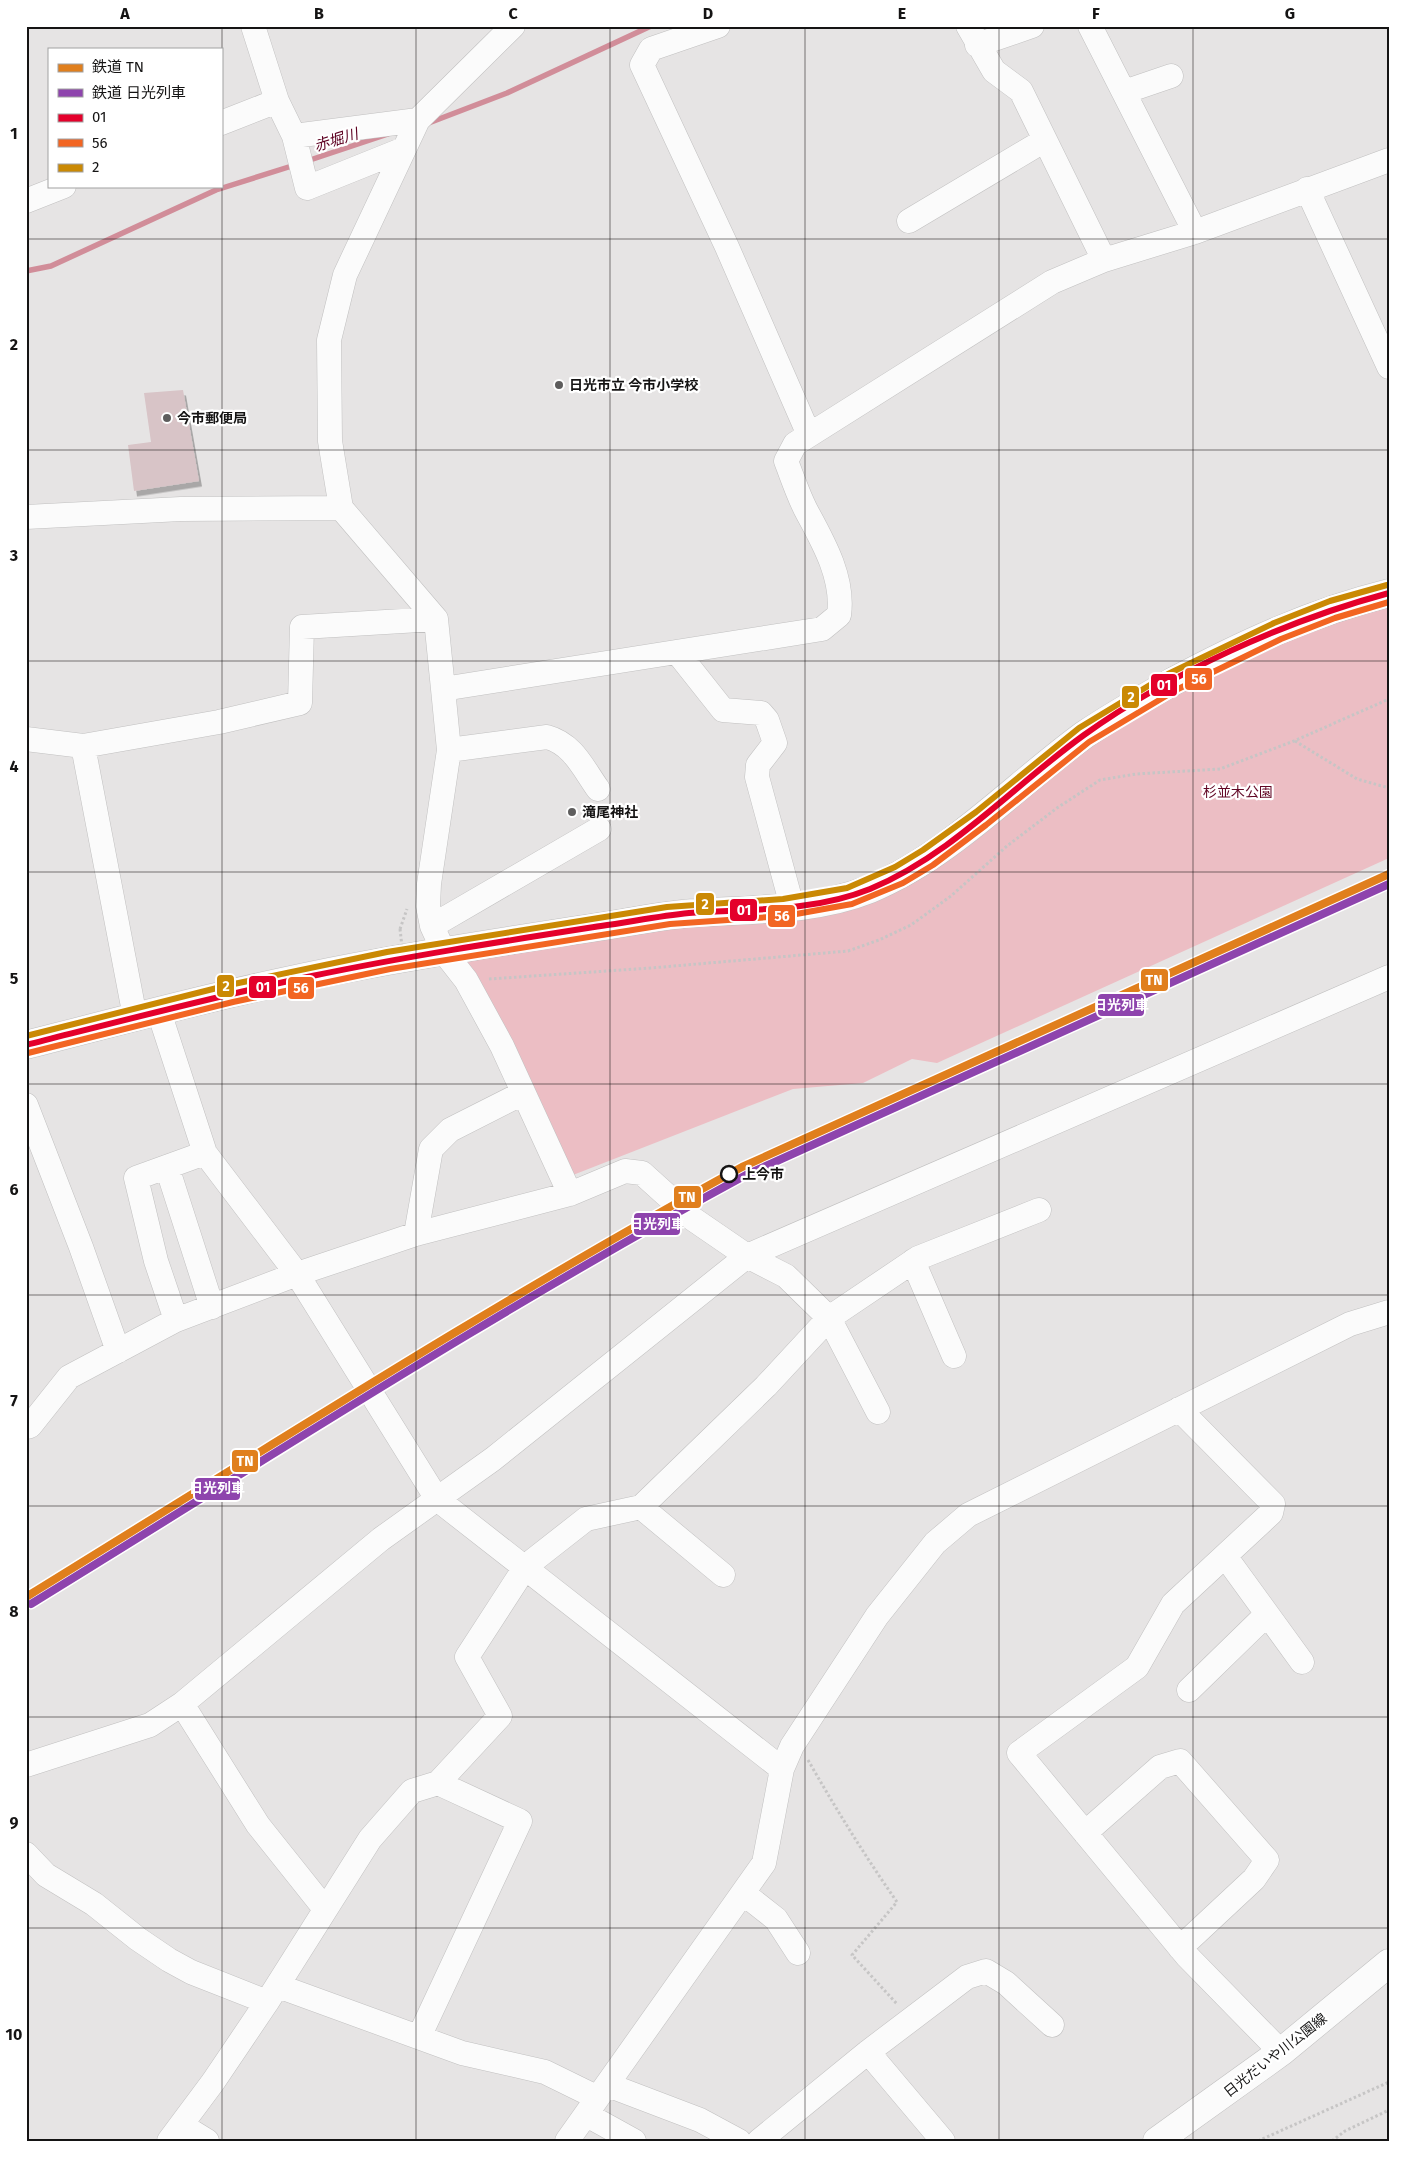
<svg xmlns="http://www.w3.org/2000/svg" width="1415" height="2167" font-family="'Fira Sans','Noto Sans JP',sans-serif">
<defs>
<filter id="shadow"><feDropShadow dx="3" dy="5.5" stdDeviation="0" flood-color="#0004"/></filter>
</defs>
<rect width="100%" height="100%" fill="#e6e4e4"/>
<path fill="#ecbec4" d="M1389,607V858L937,1063L912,1059L863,1083L793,1089L573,1175L456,957L862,898L1088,737L1317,623Z"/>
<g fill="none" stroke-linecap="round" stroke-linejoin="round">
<path stroke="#d18d99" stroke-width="5.5" d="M426,124L507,93L651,26
M307,161L388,134
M26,271L51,266L216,190L295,165"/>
</g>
<path fill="#d8c4c7" filter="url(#shadow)" d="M183,390L199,481L134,491L128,445L151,442L144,393Z"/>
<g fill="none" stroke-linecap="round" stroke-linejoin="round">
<defs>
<path id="minor" d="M253,26L277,101L294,136L307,188L404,149
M718,26L651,49L642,65L727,247L809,435
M968,26L994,71L1021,91L1104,260
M1090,26L1195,232
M977,45L1032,26
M1124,92L1171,76
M221,123L277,101
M294,136L418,120
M1307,189L1389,367
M26,201L64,186
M909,221L1045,140
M341,508L330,441L329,340L345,275L418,120L513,26
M26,517L181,509L341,508L436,619L443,689
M677,652L723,710L761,713L767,720L775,743L758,765L757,777L792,906
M26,739L83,746L219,722L300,703L302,627L436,619
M83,746L135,1017
M449,750L547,737C573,744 583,768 598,789
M432,926L599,829
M159,1012L205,1153L297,1274L437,1499L782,1769
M26,1105L81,1247L118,1351
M167,1167L212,1307
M570,1194L502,1046L466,980L444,952L432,926L428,906L429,884L449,750L443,689L822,629L839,615C844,580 825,545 808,514C799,498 793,479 786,461L795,444L1052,282L1104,260L1195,232L1389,160
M416,1234L431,1149L450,1130L523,1093
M913,1261L954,1356
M176,1320L156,1261L136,1178L205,1153
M1179,1409L1273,1504L1271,1513L1173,1604L1137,1667L1019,1753L1187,1956L1281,2052
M26,1427L30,1426L69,1377L176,1320L297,1274L416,1234L570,1194L625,1171L642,1173L693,1219L747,1256L786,1276L829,1318L878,1412
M1225,1556L1302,1662
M723,1575L641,1507L766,1386L829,1318L918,1258L1039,1210
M1189,1690L1267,1614
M182,1704L258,1825L325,1909
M26,1765L150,1725L182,1704L381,1539L493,1459L747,1256L1389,977
M1085,1833L1160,1767L1180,1761L1267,1860L1254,1879L1180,1948
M26,1854L46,1875L94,1904L138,1939L169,1960L191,1972L267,2002
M743,1893L776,1919L798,1953
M278,1986L462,2053L545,2072L596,2097
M419,2037L520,1821L438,1783
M868,2052L943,2141
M608,2085L700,2120L739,2141
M587,2115L634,2141
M181,2125L207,2141
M169,2141L213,2082L267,2002L370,1839L412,1791L438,1783L500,1716L467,1657L526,1566L586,1519L641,1507
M567,2141L764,1863L782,1769L792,1746L877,1616L935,1543L968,1515L1350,1324L1389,1312
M759,2141L868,2052L967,1977L986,1971L1006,1983L1052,2025"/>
<path id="major" d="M1157,2141L1281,2052L1389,1963"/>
<path id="highway" d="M26,1045C135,1017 244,988 355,967C444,950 534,937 623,923C647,919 672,914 696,913C753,909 815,911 870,889C951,855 1014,786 1084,735C1112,716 1142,699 1172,682C1241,645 1312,612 1389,593"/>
</defs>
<use href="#minor" stroke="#c1c0c0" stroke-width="25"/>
<use href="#major" stroke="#c1c0c0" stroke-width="29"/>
<use href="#highway" stroke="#c1c0c0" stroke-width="29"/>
<path stroke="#c6c5c5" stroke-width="3" stroke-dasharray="2.5 2.5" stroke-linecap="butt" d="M1295,741L1357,779L1389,788
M400,929L407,909
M489,979L651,968L848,951L879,940L911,925L951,896L1007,846L1057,808L1100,780L1136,774L1220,769L1294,741L1389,699
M808,1760C836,1809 865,1856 897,1902L852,1955L897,2004
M1258,2141L1389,2082
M1332,2141L1345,2131L1389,2110"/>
<use href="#minor" stroke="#fbfbfb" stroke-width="24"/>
<use href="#major" stroke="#fbfbfb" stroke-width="28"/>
<use href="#highway" stroke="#fbfbfb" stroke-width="28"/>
<path stroke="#c6c5c5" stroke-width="3" stroke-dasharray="2.5 2.5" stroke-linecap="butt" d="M400,929L405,973"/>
<defs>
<path id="bus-1" d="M26,1045C121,1021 216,996 312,976C408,956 505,941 601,926C630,922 659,916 689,913C749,909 813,912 870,889C952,855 1013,786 1084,735C1172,672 1285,621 1389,593"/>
<path id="bus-2" d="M28,1053L233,1002L390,969L670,924L785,916L852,904L903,883L933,865L986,825L1089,742L1176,690L1281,639L1335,618L1389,602"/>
<path id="bus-3" d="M26,1036L229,985L387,952L667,907L783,899L847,888L895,867L923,850L976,812L1079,728L1168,674L1274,623L1330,601L1387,585"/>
</defs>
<use href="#bus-1" stroke="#fff" stroke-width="10"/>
<use href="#bus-2" stroke="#fff" stroke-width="10"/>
<use href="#bus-3" stroke="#fff" stroke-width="10"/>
<use href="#bus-1" stroke="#e4002b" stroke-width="6"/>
<use href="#bus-2" stroke="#f26522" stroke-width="6"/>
<use href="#bus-3" stroke="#ca8904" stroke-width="6"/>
<defs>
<path id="rail-1" d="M26,1597C263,1451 498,1300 742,1167L1389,874"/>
<path id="rail-2" d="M31,1604C267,1459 502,1307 746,1175L1389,884"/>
</defs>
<use href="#rail-1" stroke="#fff" stroke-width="11"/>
<use href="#rail-2" stroke="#fff" stroke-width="11"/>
<use href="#rail-1" stroke="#e07f1d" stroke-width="8"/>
<use href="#rail-2" stroke="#8e44ad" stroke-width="8"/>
</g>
<path fill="none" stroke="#151414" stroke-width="1" stroke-opacity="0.55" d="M222,26V2141M416,26V2141M610,26V2141M805,26V2141M999,26V2141M1193,26V2141M26,239H1389M26,450H1389M26,661H1389M26,872H1389M26,1084H1389M26,1295H1389M26,1506H1389M26,1717H1389M26,1928H1389"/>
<g fill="#5e5d5d" stroke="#fff" stroke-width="2">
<circle cx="559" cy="385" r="5"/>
<circle cx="167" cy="418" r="5"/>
<circle cx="572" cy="812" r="5"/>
</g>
<circle fill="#fff" stroke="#151414" stroke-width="2.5" cx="729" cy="1174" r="8"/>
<g text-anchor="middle" stroke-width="4.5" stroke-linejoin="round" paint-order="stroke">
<g font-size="14" font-weight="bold" fill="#151414" stroke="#fff" text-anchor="start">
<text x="569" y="390">日光市立 今市小学校</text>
<text x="177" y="423">今市郵便局</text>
<text x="582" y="817">滝尾神社</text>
</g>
<g font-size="14" fill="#610624" stroke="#fff">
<text x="1238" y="797">杉並木公園</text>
</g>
<g font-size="14" font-weight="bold" fill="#151414" stroke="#fff" text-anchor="start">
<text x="742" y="1179">上今市</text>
</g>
<g font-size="14" fill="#151414" stroke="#fff">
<text transform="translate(1275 2055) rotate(-38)" y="5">日光だいや川公園線</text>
</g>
<g font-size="15" font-style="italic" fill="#5d0121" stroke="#fff">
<text transform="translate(336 140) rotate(-17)" y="5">赤堀川</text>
</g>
</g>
<g stroke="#fff" stroke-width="2">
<rect x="1184" y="667" width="29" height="24" rx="5" fill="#f26522"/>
<rect x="1150" y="673" width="28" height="24" rx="5" fill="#e4002b"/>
<rect x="1121" y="685" width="19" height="24" rx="5" fill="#ca8904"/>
<rect x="695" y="892" width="20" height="24" rx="5" fill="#ca8904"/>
<rect x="729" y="898" width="29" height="24" rx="5" fill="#e4002b"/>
<rect x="767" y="904" width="29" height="24" rx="5" fill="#f26522"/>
<rect x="1140" y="968" width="29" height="24" rx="5" fill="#e07f1d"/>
<rect x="216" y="974" width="19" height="24" rx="5" fill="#ca8904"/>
<rect x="248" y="975" width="29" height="24" rx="5" fill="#e4002b"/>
<rect x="287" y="976" width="28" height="24" rx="5" fill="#f26522"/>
<rect x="1097" y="993" width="48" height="24" rx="5" fill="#8e44ad"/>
<rect x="673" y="1185" width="29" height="24" rx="5" fill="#e07f1d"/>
<rect x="633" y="1212" width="48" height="24" rx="5" fill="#8e44ad"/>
<rect x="231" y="1449" width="28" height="24" rx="5" fill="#e07f1d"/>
<rect x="194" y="1477" width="47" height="24" rx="5" fill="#8e44ad"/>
</g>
<g font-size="14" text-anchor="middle" font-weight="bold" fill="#fff">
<text x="1199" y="684">56</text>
<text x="1164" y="690">01</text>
<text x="1131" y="702">2</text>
<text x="705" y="909">2</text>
<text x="744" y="915">01</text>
<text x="782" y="921">56</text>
<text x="1154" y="985">TN</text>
<text x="226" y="991">2</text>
<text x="263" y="992">01</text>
<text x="301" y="993">56</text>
<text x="1121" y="1010">日光列車</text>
<text x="687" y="1202">TN</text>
<text x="657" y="1229">日光列車</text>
<text x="245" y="1466">TN</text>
<text x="217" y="1493">日光列車</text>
</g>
<rect width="1415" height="2167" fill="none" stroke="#ffffff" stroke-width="55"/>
<rect x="48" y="48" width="175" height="140" fill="#ffffff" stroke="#a1a1a1"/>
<rect x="58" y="64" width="25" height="8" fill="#e07f1d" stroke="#a1a1a1"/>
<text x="92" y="72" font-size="15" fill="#151414">鉄道 TN</text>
<rect x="58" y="89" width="25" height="8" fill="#8e44ad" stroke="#a1a1a1"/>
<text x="92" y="98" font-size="15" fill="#151414">鉄道 日光列車</text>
<rect x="58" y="114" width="25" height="8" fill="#e4002b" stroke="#a1a1a1"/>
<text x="92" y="122" font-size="15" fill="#151414">01</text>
<rect x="58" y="139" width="25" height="8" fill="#f26522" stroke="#a1a1a1"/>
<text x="92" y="148" font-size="15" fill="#151414">56</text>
<rect x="58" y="164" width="25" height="8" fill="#ca8904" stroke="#a1a1a1"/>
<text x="92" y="172" font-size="15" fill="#151414">2</text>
<rect x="28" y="28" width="1360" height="2112" fill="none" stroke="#151414" stroke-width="2"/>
<g font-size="16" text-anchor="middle" font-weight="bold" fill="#151414">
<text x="125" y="19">A</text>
<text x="319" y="19">B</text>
<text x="513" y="19">C</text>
<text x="708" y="19">D</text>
<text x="902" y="19">E</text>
<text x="1096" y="19">F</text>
<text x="1290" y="19">G</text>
<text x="14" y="139">1</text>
<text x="14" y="350">2</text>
<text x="14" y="561">3</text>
<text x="14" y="772">4</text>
<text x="14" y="984">5</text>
<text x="14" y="1195">6</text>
<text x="14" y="1406">7</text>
<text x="14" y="1617">8</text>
<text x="14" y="1828">9</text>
<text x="14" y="2040">10</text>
</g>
</svg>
